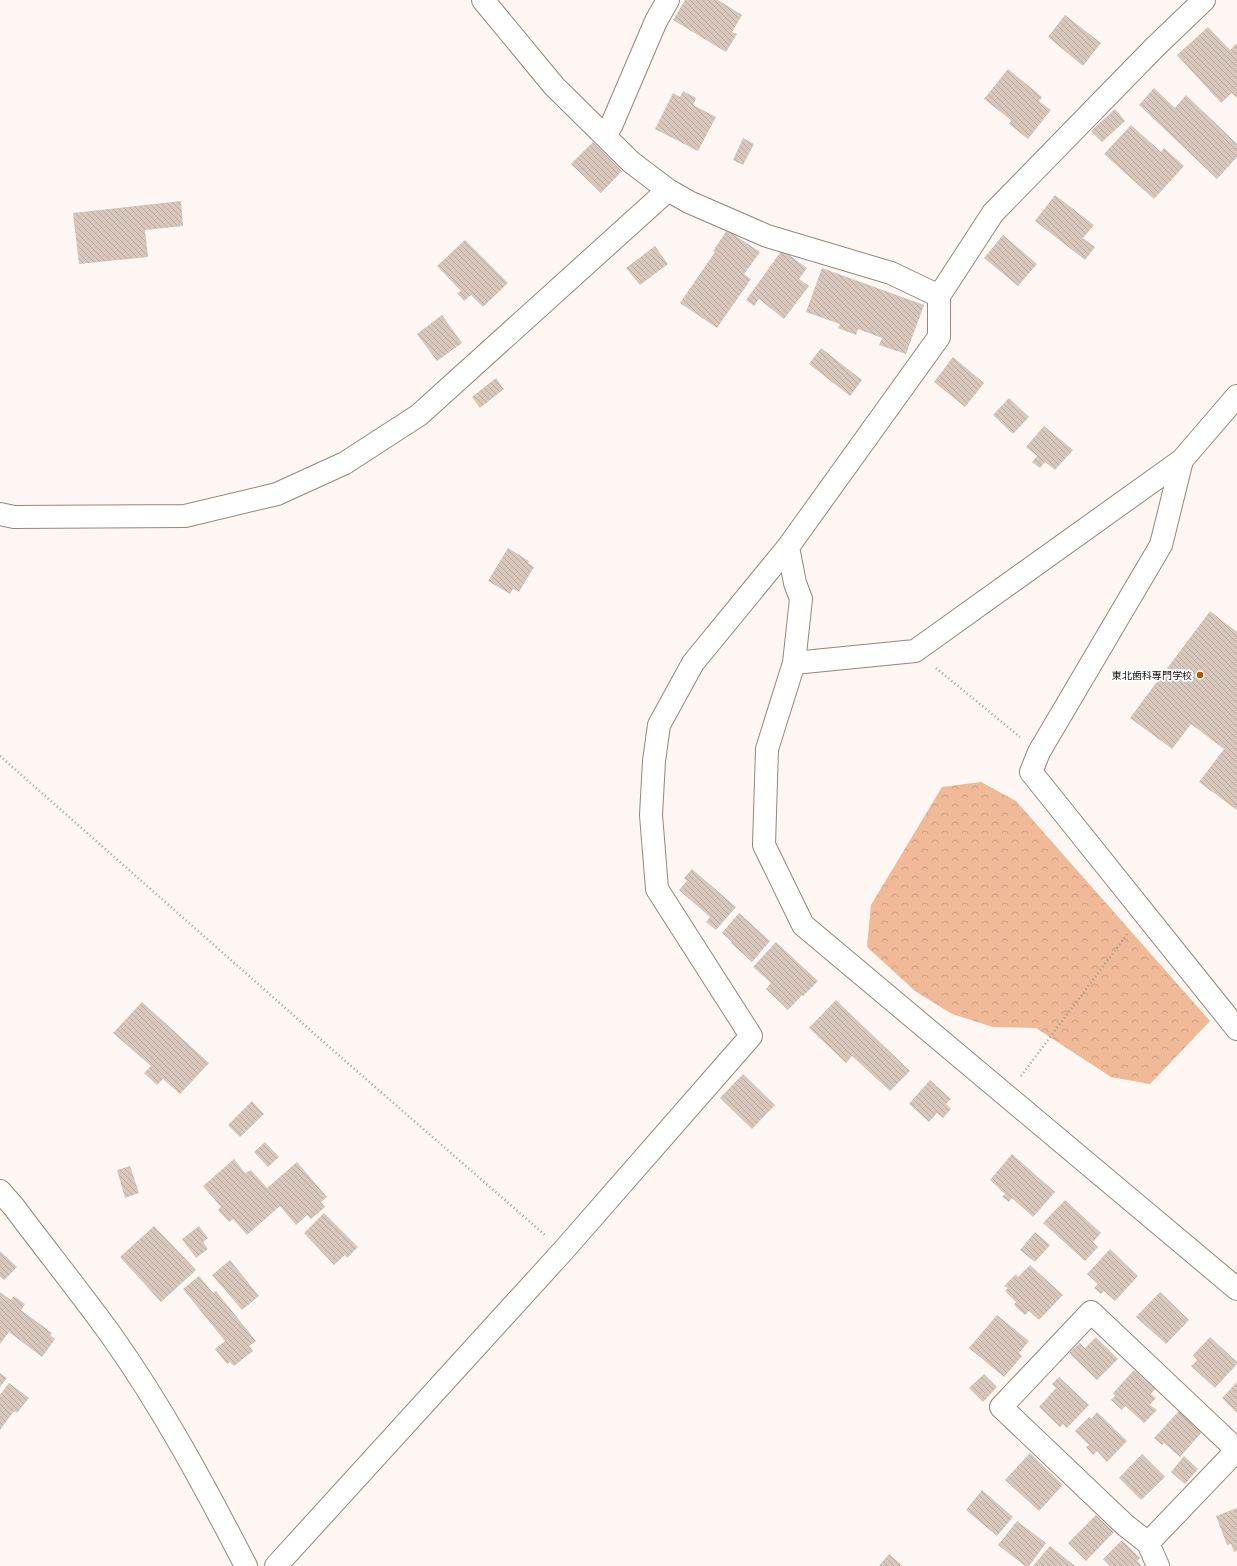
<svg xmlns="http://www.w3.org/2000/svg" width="1237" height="1566" font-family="'Asap Condensed','Noto Sans JP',sans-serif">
<defs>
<pattern id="forest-crowns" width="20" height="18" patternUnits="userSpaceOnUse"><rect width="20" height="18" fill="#f0b997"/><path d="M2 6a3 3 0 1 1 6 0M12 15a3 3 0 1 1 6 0" fill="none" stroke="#cd9e81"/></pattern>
<pattern id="building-back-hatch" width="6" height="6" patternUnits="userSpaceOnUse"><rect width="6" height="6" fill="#d8c7bd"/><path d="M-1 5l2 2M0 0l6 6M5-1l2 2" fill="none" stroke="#b8aaa1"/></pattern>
</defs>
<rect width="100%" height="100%" fill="#fdf6f2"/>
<path fill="url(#forest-crowns)" d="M981,782L1016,801L1210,1021L1150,1084L1111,1077L1036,1028L993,1027L952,1014L915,991L867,947L871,905L942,787Z"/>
<path fill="url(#building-back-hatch)" d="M685,0H718L742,15L732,32L737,34L726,52L673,20Z
M1065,15L1101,43L1083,66L1048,37Z
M1208,27L1230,50L1237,43V98L1232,93L1221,103L1177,55Z
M1008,69L1042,97L1039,101L1051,110L1028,139L1009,124L1011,120L984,99Z
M1154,88L1175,108L1186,95L1237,144V157L1217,179L1139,105Z
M683,91L696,98L693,105L716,117L698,151L655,129L673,93L680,97Z
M1115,109L1125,121L1102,142L1091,131Z
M1131,125L1161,152L1164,148L1184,166L1154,199L1104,154Z
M743,138L754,144L743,165L733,160Z
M593,142L622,171L601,193L571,164Z
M1055,195L1094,225L1083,238L1095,247L1085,260L1035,221Z
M181,201L183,226L145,230L148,257L79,264L73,213Z
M727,230L760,252L744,274L751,279L717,328L680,303L715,252L713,251Z
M1003,235L1037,264L1018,286L984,258Z
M465,240L508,283L483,307L471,295L464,301L457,293L461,291L437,266Z
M655,246L668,264L640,285L626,268Z
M782,250L807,268L799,279L809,286L784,319L759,299L754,306L746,300Z
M822,268L924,305L906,354L879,345L882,338L858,329L856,335L838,328L840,324L806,312Z
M442,315L462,343L437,361L417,334Z
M821,348L862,380L850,396L809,364Z
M953,357L984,383L965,407L934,382Z
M496,378L504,389L480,408L472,397Z
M1009,398L1029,417L1013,434L993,415Z
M1044,426L1073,450L1055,470L1045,462L1040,468L1032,462L1037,456L1026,447Z
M508,548L529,561L528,563L534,567L519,592L513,589L510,594L488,581Z
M1210,611L1237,632V810L1199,782L1224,749L1191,724L1172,749L1130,718Z
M692,869L736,907L716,930L706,922L710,917L679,890L687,881L684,878Z
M739,913L770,941L752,962L731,943L732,942L722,933Z
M776,942L818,981L803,996L802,995L788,1010L766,989L771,983L753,967Z
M836,1000L910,1071L890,1091L852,1056L846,1063L809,1028Z
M142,1002L209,1063L180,1094L163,1079L157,1085L147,1076L144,1073L151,1066L113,1033Z
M743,1074L775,1105L752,1129L720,1098Z
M930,1080L951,1099L946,1104L951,1109L943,1118L937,1113L929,1122L909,1104Z
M252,1101L264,1114L240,1137L228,1125Z
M265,1142L279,1157L268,1167L254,1152Z
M1012,1154L1055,1192L1033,1217L1012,1198L1009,1202L1002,1197L1005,1194L990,1180Z
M234,1159L245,1173L251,1170L267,1188L297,1162L327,1197L321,1202L325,1207L311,1219L307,1215L296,1225L280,1206L247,1235L233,1219L229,1222L218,1210L221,1207L203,1186Z
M130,1166L139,1193L125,1198L117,1170Z
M1065,1200L1101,1233L1093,1242L1098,1247L1085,1261L1043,1223Z
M324,1213L358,1247L347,1258L345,1255L334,1265L304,1233Z
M154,1226L196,1270L161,1302L120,1257Z
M199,1226L208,1238L203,1242L208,1249L196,1258L182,1239Z
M1035,1232L1050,1245L1035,1262L1020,1250Z
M1110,1249L1138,1276L1115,1301L1104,1291L1101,1294L1094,1288L1098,1284L1087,1274Z
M0,1251L17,1267L4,1280L0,1277Z
M230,1260L259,1296L242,1310L212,1275Z
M1030,1265L1063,1295L1039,1320L1029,1311L1025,1315L1014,1305L1016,1302L1005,1291L1008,1288L1004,1286L1016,1274L1018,1277Z
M199,1276L213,1293L216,1291L256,1341L249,1346L253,1351L234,1366L230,1362L227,1364L215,1349L225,1341L183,1289Z
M0,1292L11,1300L14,1296L25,1304L21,1310L52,1333L50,1335L55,1339L42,1357L9,1332L0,1344Z
M1160,1292L1189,1320L1166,1344L1136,1317Z
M997,1315L1029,1341L1019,1353L1022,1356L1004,1377L969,1348Z
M1096,1337L1118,1359L1097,1380L1069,1353L1080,1343L1085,1348Z
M1210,1337L1237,1362V1364L1215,1388L1191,1366L1197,1360L1193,1355Z
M1134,1370L1155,1389L1151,1394L1156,1398L1150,1405L1157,1410L1144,1423L1125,1406L1122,1410L1111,1400L1115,1396L1113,1393Z
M0,1373L7,1378L0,1387Z
M984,1374L997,1387L983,1402L969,1388Z
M1059,1377L1089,1405L1067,1428L1063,1424L1060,1427L1039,1407L1056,1388L1052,1384Z
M1237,1382V1413L1222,1398Z
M9,1383L29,1398L17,1413L14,1411L0,1430V1395Z
M1179,1411L1202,1432L1180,1457L1164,1443L1162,1445L1154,1438Z
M1097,1412L1127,1441L1107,1462L1097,1451L1093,1455L1086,1447L1089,1445L1075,1431L1089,1417L1091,1419Z
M1030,1453L1063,1485L1039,1511L1005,1480Z
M1142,1454L1165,1477L1141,1500L1119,1478Z
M1184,1456L1198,1469L1185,1484L1171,1472Z
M982,1490L1013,1517L997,1536L966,1510Z
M1237,1508V1551L1234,1552L1231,1544L1227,1545L1216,1516Z
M1096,1515L1114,1532L1086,1561L1068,1543Z
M1017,1521L1046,1543L1029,1566H1025L998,1545Z
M1122,1540L1140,1558L1137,1561L1142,1566H1110L1103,1559Z
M1050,1546L1075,1566H1033Z
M889,1554L903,1566H879Z"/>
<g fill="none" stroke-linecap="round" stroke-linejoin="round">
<defs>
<path id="minor" d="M483,0L554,86L631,162L668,190L689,202L767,236L891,273L939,296
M605,136L612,124L656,21L668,0
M1182,460L1161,545L1039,752L1031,772L1237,1029
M0,514L14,517L185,516L277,494L345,463L419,415L668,190
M788,547L795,583L801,599L794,663L767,749L764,845L803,925L1237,1289
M794,663L915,651L1182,460L1237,396
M0,1191L14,1207C46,1250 80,1292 111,1335C163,1408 205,1487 246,1566
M1148,1543L1237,1450L1091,1312L1001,1407L1125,1525L1148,1543L1158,1566
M276,1566L563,1251L751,1036L657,889L651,815L654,761L659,725L693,663L788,547L939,337V296L993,213L1155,47L1204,0"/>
</defs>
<use href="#minor" stroke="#96867c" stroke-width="24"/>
<path stroke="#a09995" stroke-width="2.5" stroke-dasharray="1 3" stroke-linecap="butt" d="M936,668L1020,737
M0,756L343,1059L545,1235
M1021,1076L1128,933"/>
<use href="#minor" stroke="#fff" stroke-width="22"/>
</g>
<circle fill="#b45700" stroke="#fff" stroke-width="1.5" cx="1200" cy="675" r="4"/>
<g text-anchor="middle" stroke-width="3.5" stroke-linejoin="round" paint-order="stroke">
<g font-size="10" fill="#140e0b" stroke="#fff" text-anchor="end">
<text x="1192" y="679">東北歯科専門学校</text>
</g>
</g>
</svg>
